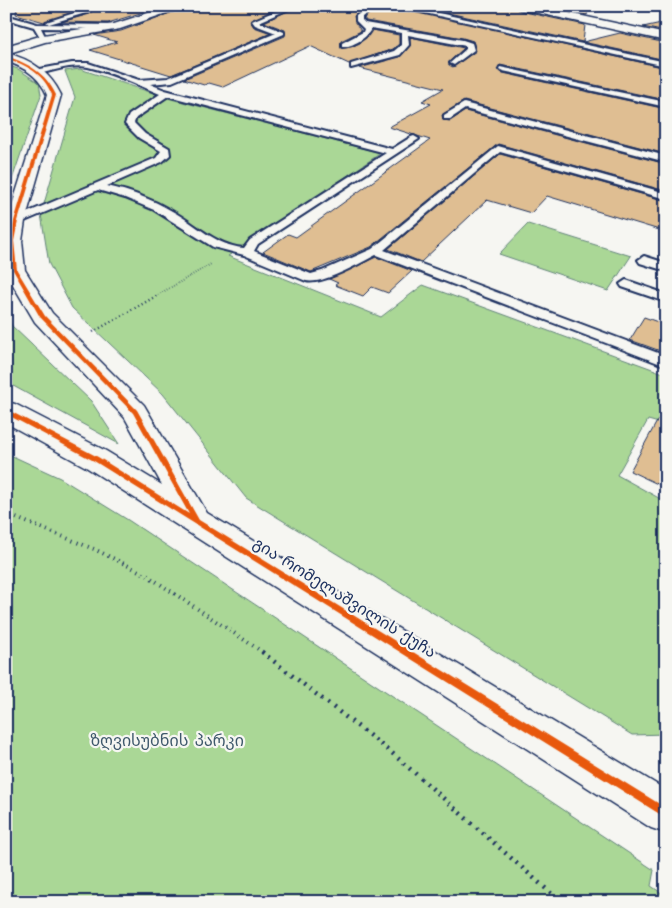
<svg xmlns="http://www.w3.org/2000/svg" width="672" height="908" font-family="'Architects Daughter','Noto Sans Georgian',sans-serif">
<rect width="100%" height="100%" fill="#f6f6f2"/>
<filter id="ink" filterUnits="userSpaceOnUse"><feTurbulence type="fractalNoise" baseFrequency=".02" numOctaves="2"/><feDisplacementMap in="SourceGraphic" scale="10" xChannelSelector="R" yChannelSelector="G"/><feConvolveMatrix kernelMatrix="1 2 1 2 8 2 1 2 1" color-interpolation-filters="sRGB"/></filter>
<g filter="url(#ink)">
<path fill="#aad796" stroke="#62837a" d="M6,65L18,69L39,83L41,95L6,197Z
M80,69L171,99L381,153L228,256L381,317L423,285L666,374V425L648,420L617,475L666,502V734L632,735L246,498L163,394L72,308L49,264L41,214L75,97L65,71Z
M528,224L631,256L608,291L499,254Z
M6,313L12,326L91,401L119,444L6,382Z
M6,453L60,478L128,520L654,870L651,886L666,896V902H6Z"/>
<path fill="#dfbe92" stroke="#1b2f5e" d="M17,6H163L108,23L61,22L90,14L92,11L88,7L44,22L16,14Z
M189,6H282L250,21L254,27L271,33L171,75L90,50L117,42L94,35L121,31Z
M298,6H366L354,16L355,22L361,31L341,41V48L351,47L360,43L372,30L399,35V44L393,49L349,64L310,46L223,87L209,83L204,85L184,79L285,36V30L264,22Z
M379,6H391L666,68V100L500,65L497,70L503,73L666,109V154L464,101L442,115L443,120L450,121L465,111L666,164V191L498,144L371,247L311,272L263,252L288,234L296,237L430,140L389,127L431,104L422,101L443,89L359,68L400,57L410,46V37L464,48L449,62V65L453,67L476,51L473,41L463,38L366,21L364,18Z
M416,6H513L520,11L585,25L583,42L620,33L666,43V60Z
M546,6H589L587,15Z
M666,22V32L643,27Z
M500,154L666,201V232L547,196L531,213L487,200L421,262L388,249Z
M376,257L412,271L388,293L372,287L363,296L335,285L338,283L329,279Z
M644,317L666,325V353L630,340Z
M666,405V488L630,471Z"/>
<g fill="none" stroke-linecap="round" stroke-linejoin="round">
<defs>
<path id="lane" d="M287,6H296L259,22L284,32V34L172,82L150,84L165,90L392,149L411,137L414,136L419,139L258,244L254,251L311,274L322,271L372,249L498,146L666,193V199L500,152L384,250L666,356V366L376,255C360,263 323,285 306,281L244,255L213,247L154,210L125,198L98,190L20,223H12L10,221L12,219L156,158L161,151L139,138L125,124L129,115L160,94C138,85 111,72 88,67C72,64 53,71 38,74L34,72L35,70L72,63H88L139,80L168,78L276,33L255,25L252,21ZM168,96L386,153L250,240L244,248C216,246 196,224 172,211C152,199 130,191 107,186L162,162L170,155L169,148L145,134L134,123L136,118Z
M369,6H377L362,17V20L365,23L463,40L472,43L474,50L454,65L450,63L466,49V46L408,35L409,45L400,55L351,68V64L394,51L401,45V33L371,28C369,37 352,47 342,47V43L363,32L364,29L356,21V16Z
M393,6H406L666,62V66Z
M87,9L90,11L89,12L49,24L46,22Z
M6,15L37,24L116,25L119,27L116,29L41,28L45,36L42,38L40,37L34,27L6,19Z
M500,67L666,102V107L503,71L499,69Z
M464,103L666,156V162L465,109L450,119H444V115Z
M644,256L666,263V271L640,263L638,260Z
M626,280L666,294V302L622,287L620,284Z"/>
<path id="street" d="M170,6H187L120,29L45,42L6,54V46L43,35L114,24Z
M515,6H536L666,34V41L520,9Z"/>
<path id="secondary" d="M6,53C31,59 50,72 61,95L25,221L22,241L25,270L52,313L144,405L207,513L666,790V833L651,828L86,467L6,423V402L15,404L106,451L162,485L125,418L35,322L6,273L7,221L47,95C39,76 25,68 6,61Z"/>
</defs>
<use href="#lane" stroke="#1b2f5e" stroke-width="4"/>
<use href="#street" stroke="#1b2f5e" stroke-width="3"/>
<use href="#secondary" stroke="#1b2f5e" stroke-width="3"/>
<path stroke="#1b2f5e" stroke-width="2" stroke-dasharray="0.5 2" stroke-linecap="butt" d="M156,296L211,264"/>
<path stroke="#1b2f5e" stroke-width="2.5" stroke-dasharray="1 3" stroke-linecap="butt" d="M93,332L158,295"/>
<path stroke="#1b2f5e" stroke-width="4" stroke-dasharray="1 4.5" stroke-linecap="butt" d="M6,514L94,549L145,574L264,653"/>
<path stroke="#1b2f5e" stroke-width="4.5" stroke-dasharray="2 5.5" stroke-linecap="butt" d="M262,652L392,753L561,902"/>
<use href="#lane" fill="#f6f6f2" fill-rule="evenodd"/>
<use href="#street" fill="#f6f6f2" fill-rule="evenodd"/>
<use href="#secondary" fill="#f6f6f2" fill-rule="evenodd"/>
<defs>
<path id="cycleway" d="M6,56C29,64 45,72 56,95L18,221L14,241L17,270L45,316L137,410L199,520L666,808V818L94,461L6,414V409L98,457L189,514L133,413L40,317L13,270L10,241L14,221L52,95C43,73 28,66 6,58Z"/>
</defs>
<use href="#cycleway" stroke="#f6f6f2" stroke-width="3"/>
<use href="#cycleway" fill="#e8590c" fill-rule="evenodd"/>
</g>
</g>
<g text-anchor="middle" stroke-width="4.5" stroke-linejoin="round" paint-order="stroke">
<g font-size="16" fill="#1b2f5e" stroke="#f6f6f2">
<text transform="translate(345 597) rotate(32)" y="6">გია რომელაშვილის ქუჩა</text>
</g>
<g font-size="16" fill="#3f596c" stroke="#f6f6f2">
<text x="167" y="746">ზღვისუბნის პარკი</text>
</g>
</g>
<rect width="672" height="908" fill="none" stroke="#f6f6f2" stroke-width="25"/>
<rect x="12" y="12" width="647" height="883" fill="none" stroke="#1b2f5e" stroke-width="2" filter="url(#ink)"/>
</svg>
